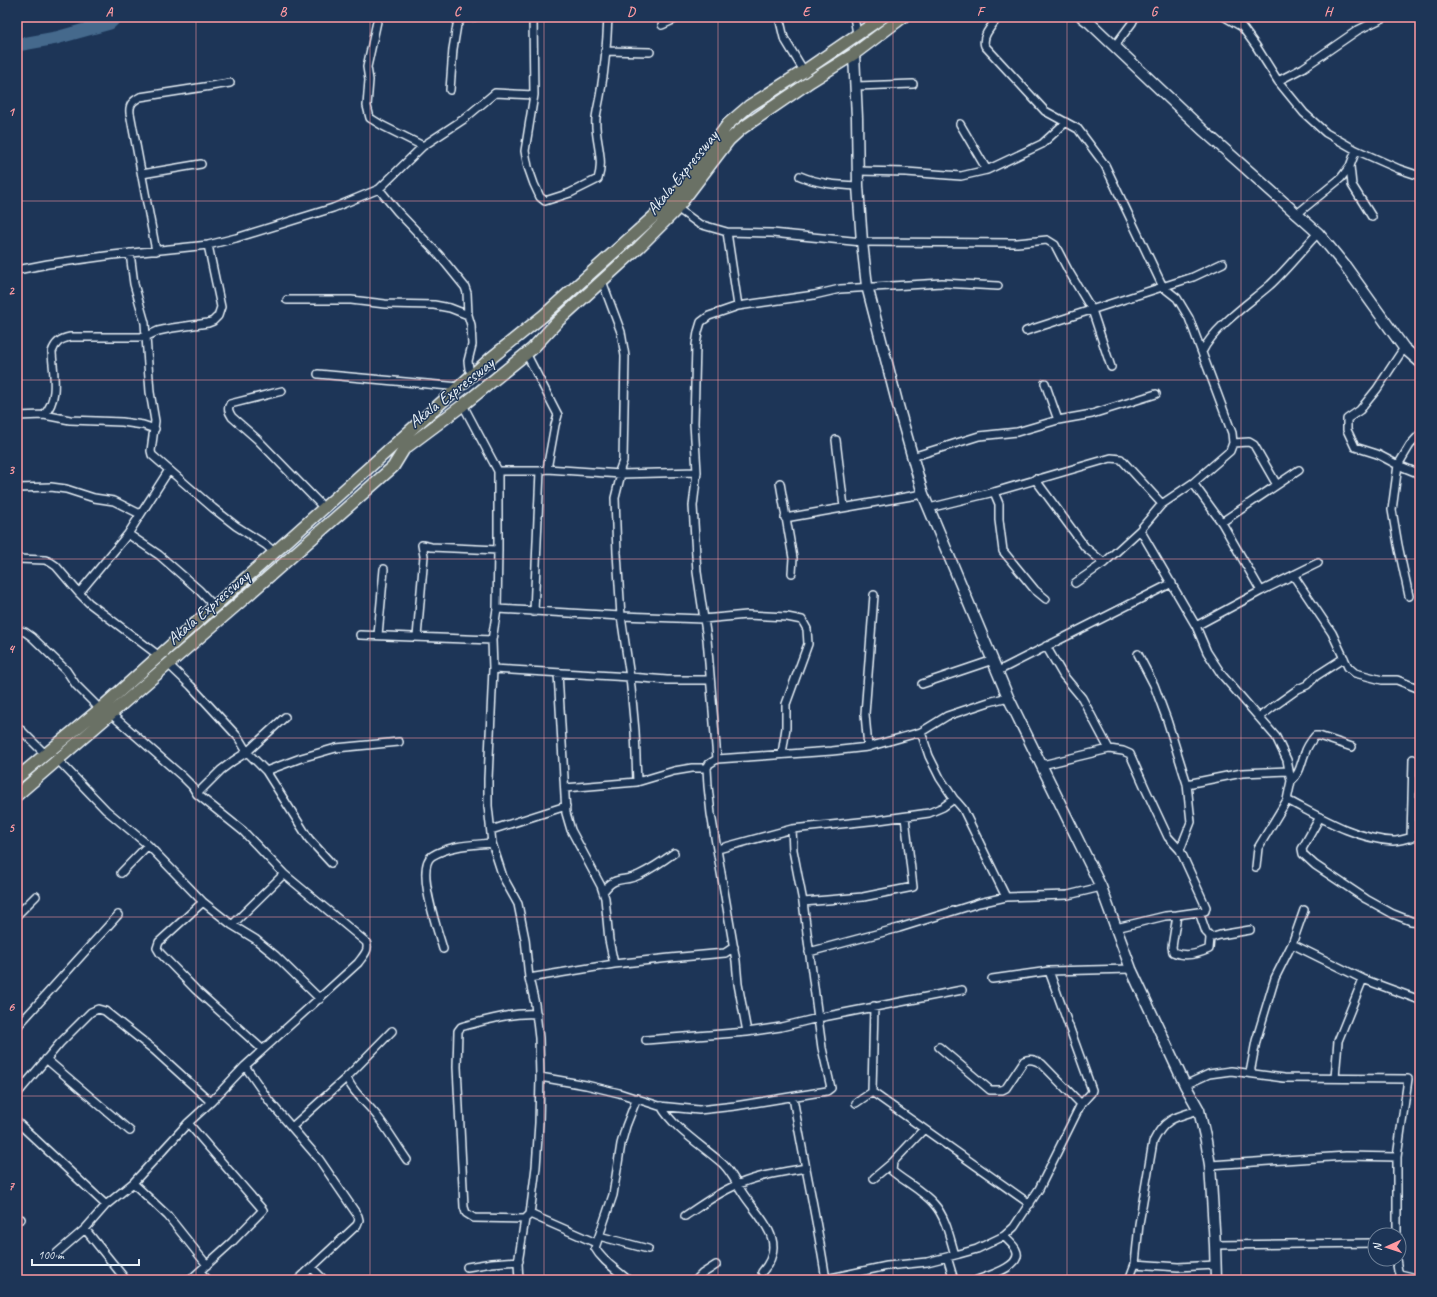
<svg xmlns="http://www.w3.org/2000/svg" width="1437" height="1297" font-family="Caveat,sans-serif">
<rect width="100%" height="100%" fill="#1d3557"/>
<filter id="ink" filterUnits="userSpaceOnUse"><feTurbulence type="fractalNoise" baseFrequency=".025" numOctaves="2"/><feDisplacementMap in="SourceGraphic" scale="8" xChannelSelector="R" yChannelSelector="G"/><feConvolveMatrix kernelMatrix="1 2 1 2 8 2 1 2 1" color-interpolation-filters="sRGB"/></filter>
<g filter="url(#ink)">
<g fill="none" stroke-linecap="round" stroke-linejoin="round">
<path stroke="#44698c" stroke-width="13" d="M17,45L56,38L110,23L116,17"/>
<defs>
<path id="street" d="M378,17L367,67L369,80L367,106L370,118L383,126L423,146
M533,17L534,95L525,151L528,167L534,184L540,197L545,201L570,193L598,179C605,158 594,138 596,118C597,109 600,99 601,90C605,66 607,42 608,17
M779,17L784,38L804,71
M854,17L857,34
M998,17C993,25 981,36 985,46L1045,111L1078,129L1105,165L1163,287L1177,298L1189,318L1232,433L1233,443L1230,451L1193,483L1162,504L1140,530L1104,563L1085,547L1035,479
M1225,17L1242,27L1256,46L1278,81L1304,113L1326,133L1356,150L1399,169L1420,176
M662,25L680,17
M1114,47L1132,23L1135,17
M605,51L650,52
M1278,81L1303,68L1358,30L1385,17
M856,86L913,84
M450,90L453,49L457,25L462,18L474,17
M960,124L987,170L1042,144L1065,123
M1350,166L1352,185L1372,217
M858,171L906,172L961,176L987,170
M142,174L201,164
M800,176C819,184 837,185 858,186
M379,189L397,211L439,255L465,287L467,293L468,315L471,325L472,345L468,361L469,369L474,374
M677,208L699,224L727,232
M1297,214L1341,178L1350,166L1356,150
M156,251L130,113C129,104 133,101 140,97L230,83
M130,253L134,284L145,323L150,392L155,421L151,451L152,455L213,508L236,526L266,545L274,552
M17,270L48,264L113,255L208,245L236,238L333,208L379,189L423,146L464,119L495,93L534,95
M602,281L621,332L625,356L623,461L620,469L621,474L615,498L617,553L621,616L630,677L635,731L637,782
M998,286L942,283L840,289L814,295L738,306L709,316L701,322L698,332L696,345L694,423L697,472L693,506L697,572L707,639L717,759L832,751L868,747L921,732L947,716L989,702L1008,697
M287,300H351L385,304L434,305L450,308L468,315
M738,306L727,232L772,233L862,242L1017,243L1047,240L1055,245L1068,270L1092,310L1111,367
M1026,331L1193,277L1223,263
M1404,348L1377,389L1360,410L1347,419V430L1355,447L1377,454L1398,465L1420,474
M1202,352C1214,327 1249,303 1270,285C1287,269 1302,250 1318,233
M526,353L558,415L555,425L547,469
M318,374L460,387
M1045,383L1058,420
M282,391L230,404C227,409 229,412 232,417L257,439L324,508
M463,405L498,471
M44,415C60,397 53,374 52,352C55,343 60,339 70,337H145L158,331L172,328L208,323L213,321L218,316L221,307L208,245
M17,416L44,415L70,420L122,422L143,425L155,429
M836,440L844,507
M1233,443L1249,442L1254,445L1277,485
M912,457L979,436L1017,432L1058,420L1092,414L1156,394
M780,483L793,558L792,573
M1193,483L1222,523L1261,591
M17,488L51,487L66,489L94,498L114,501L140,514
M994,492L999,504V520L1003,551L1035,590L1046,599
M929,508L994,492L1111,458L1121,459L1162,504
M785,518L923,494
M1222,522L1299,470
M1140,530L1196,626L1207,652L1222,675L1276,737L1287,760L1291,781L1287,800L1258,848L1256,867
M128,534L159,555L199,590L214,606
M17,559L45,560L50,562L56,566L79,593L89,603L158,655
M1293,575L1332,633L1348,667L1355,673L1382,680H1397L1420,689
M1075,583L1104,563
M79,593L128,534L169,470
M1409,596L1398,545L1392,510L1398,465L1410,445L1420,434
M497,609L621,616L703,619L747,615L787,617L802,620L807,629L808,644L786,704V728L782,754
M534,612L540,471
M1196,626L1261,591L1318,563
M17,630L25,632L32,637L66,670L76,685L100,709
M360,635L492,640
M378,635L384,569
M417,637L424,556L422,545L431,547L498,550
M1046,646L1063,675L1082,698L1109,749
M1138,654L1154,685L1167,720L1187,784L1191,822L1180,850
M168,664L191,686L238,737L247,752L266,771L309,839L331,863
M493,669L630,677L667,680H710
M998,671L1172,583
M558,673L566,813L571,830L601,886L605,898L609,940L614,964
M922,684L993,660
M1259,717L1298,689L1307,685L1316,676L1344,658
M17,729L21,730L46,755
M921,732L929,756L940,778L954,799L957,802L963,809L1006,897
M868,747L865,714L874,595
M717,759L709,764L707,768L708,786L711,814L736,961L738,984L747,1032
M58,760L106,810L148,845L203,902L232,925L255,939L276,956L320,999
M1042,765L1109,749L1123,751L1130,754L1146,790L1168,837L1180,850L1206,907L1205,911L1177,915L1172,947L1173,952C1184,957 1198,954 1209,949L1210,938L1209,935L1206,932L1199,912
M266,771L301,758L336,748L399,742
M1291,781C1301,772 1300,765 1305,753C1307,746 1311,741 1315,736H1319L1352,747
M1187,784L1242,773L1288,771
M565,788L637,782L674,771L692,768H707
M197,794L221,770L233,761L247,752L285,717
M1287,800C1320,817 1355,839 1393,841C1402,841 1411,836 1420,836
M1320,817L1302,849L1303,854L1315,865L1366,899L1393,914L1411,921L1420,922
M491,830L566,806
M1411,838L1413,759
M718,849L792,829L879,820L929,813L943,807L954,799
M121,873L148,845
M603,892C616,874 623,883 639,875C651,869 663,861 674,853
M203,902L159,942L157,948L160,953L196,990L262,1049
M803,902L863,897L913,887L905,817
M17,915L36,896
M232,925L284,874
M1116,928L1165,916L1177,915
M1210,938L1220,935L1250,930
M1292,944L1363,979L1420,1000
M443,949C438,931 415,867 432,856C450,845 472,845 492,843
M809,952L899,928L979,903L1006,897L1068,895L1101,887
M529,978L614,964L670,958L725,953L734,947
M992,979L1049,971L1131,969
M17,1027L118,915
M646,1040L747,1032L781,1027L818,1018L962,990
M939,1047L990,1090H1002L1006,1088L1024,1061C1030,1058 1036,1060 1042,1064L1081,1104
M46,1059L130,1131
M245,1066L270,1102L319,1159L358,1216L359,1220L357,1225L298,1280
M1250,1073L1256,1041L1275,978L1292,944L1304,910
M347,1077C350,1090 368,1104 377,1116C388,1130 397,1146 407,1160
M540,1077L586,1085L619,1093L659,1106L699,1110L735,1106L827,1091L831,1088L822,1048L818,1018L803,902L793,850L792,829
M1335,1078L1338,1041L1363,979
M1185,1085L1209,1074L1231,1071L1284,1078L1408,1079L1397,1157V1235
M872,1092L1030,1204
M872,1092L874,1006
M17,1094L60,1043L91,1012L98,1009L105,1011L154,1050L211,1102
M793,1097C803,1158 817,1219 826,1280
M856,1103L872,1092
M661,1106C672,1127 704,1147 723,1164C732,1173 737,1185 744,1195C760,1219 789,1242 762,1272
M17,1122L106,1205L85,1229L57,1253
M188,1123L263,1210L232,1242L190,1280
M292,1127L347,1077L392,1031
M924,1129L893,1162L892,1171C905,1182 922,1190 934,1204C946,1217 950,1239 955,1255
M1210,1165L1346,1156L1397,1157
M874,1178L893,1162
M133,1183L168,1216L207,1265
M106,1205L133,1183L188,1123L211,1102L245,1066L358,963C363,956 370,950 366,942L284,874L243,831L197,794L192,786L183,777L111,714
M530,1214L596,1243
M685,1216C702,1205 720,1191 739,1184C760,1175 783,1172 806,1168
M525,1219L474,1218L466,1213L464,1207L457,1067L458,1031L461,1027L464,1026C488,1020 512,1012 537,1014
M17,1220L21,1219
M85,1229L126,1280
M599,1236L648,1249
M1215,1245L1375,1243
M947,1257L954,1280
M1396,1259L1398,1271L1400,1274L1420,1279
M1135,1264L1178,1267L1216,1265
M467,1267L492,1263L519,1261
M312,1268L324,1280
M200,1272L208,1280
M826,1279L887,1266L927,1262L959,1254L977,1249L1004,1236L1014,1227L1039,1189L1081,1104L1091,1093L1092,1090L1049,971
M519,1280L518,1263L525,1219L530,1214L536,1167L539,1123L540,1077L539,1038L535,1004L529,978L525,939L518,904L503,877L492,843L488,806V779L493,669L492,640L497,609L498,550V471H540L547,469L621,474L697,472
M628,1280C617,1270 602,1261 595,1248L613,1195L621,1144L626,1126L637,1098
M696,1280L702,1274L716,1265
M977,1280C988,1276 1024,1266 1016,1250C1014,1245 1007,1240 1004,1236
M1129,1280L1135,1264L1139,1224L1153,1142C1165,1118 1175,1117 1199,1110"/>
<path id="secondary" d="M1082,17L1090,23L1204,131L1318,233L1346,267L1404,348L1420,362
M854,54L857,118L858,186L862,242L867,286L897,402L923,494L1008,697L1101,887L1131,969L1185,1085L1199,1110L1206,1141L1210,1165L1215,1245L1216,1280"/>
<path id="primary" d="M17,778L100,709L491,358L543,316L661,210L680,190L728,124L749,106L804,71L883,17
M17,795L239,603L393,467L404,449L463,405L532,349L558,321L639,247L675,211L729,140L741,129L811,81L854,54L903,17"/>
</defs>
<use href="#street" stroke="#e8f1f8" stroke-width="10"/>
<use href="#secondary" stroke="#e8f1f8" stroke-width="13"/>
<use href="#primary" stroke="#e8f1f8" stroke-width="14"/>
<use href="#street" stroke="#1d3557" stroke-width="7"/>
<use href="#secondary" stroke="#1d3557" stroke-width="10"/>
<use href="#primary" stroke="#6b7165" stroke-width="11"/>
</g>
</g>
<path fill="none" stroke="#ff9aa2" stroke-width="1" stroke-opacity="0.55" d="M196,17V1280M370,17V1280M544,17V1280M718,17V1280M893,17V1280M1067,17V1280M1241,17V1280M17,201H1420M17,380H1420M17,559H1420M17,738H1420M17,917H1420M17,1096H1420"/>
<g text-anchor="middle" stroke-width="3" stroke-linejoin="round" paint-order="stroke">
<g font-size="17" fill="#e8f1f8" stroke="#1d3557">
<text transform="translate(682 172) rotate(-51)" y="6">Akala Expressway</text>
<text transform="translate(451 392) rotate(-38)" y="6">Akala Expressway</text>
<text transform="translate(208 607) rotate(-41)" y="6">Akala Expressway</text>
</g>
</g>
<rect width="1437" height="1297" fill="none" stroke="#1d3557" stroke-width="44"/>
<g transform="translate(1387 1247) rotate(267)"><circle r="19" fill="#1d3557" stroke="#6e8097"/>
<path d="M0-3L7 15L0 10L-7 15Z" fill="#ff9aa2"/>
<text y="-6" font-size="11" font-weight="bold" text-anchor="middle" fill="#e8f1f8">N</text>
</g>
<path d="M32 1259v6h107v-6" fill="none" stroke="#e8f1f8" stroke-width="2"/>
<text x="38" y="1259" font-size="12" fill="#e8f1f8" stroke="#1d3557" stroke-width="3" paint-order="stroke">100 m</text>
<rect x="22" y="22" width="1393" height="1253" fill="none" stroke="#ff9aa2" stroke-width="1.5"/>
<g font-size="13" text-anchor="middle" font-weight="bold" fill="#ff9aa2">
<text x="109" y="16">A</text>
<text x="283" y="16">B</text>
<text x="457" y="16">C</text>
<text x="631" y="16">D</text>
<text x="806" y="16">E</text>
<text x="980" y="16">F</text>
<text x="1154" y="16">G</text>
<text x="1328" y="16">H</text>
<text x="11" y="116">1</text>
<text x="11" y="295">2</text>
<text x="11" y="474">3</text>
<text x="11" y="653">4</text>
<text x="11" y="832">5</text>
<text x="11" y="1011">6</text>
<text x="11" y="1190">7</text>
</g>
</svg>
